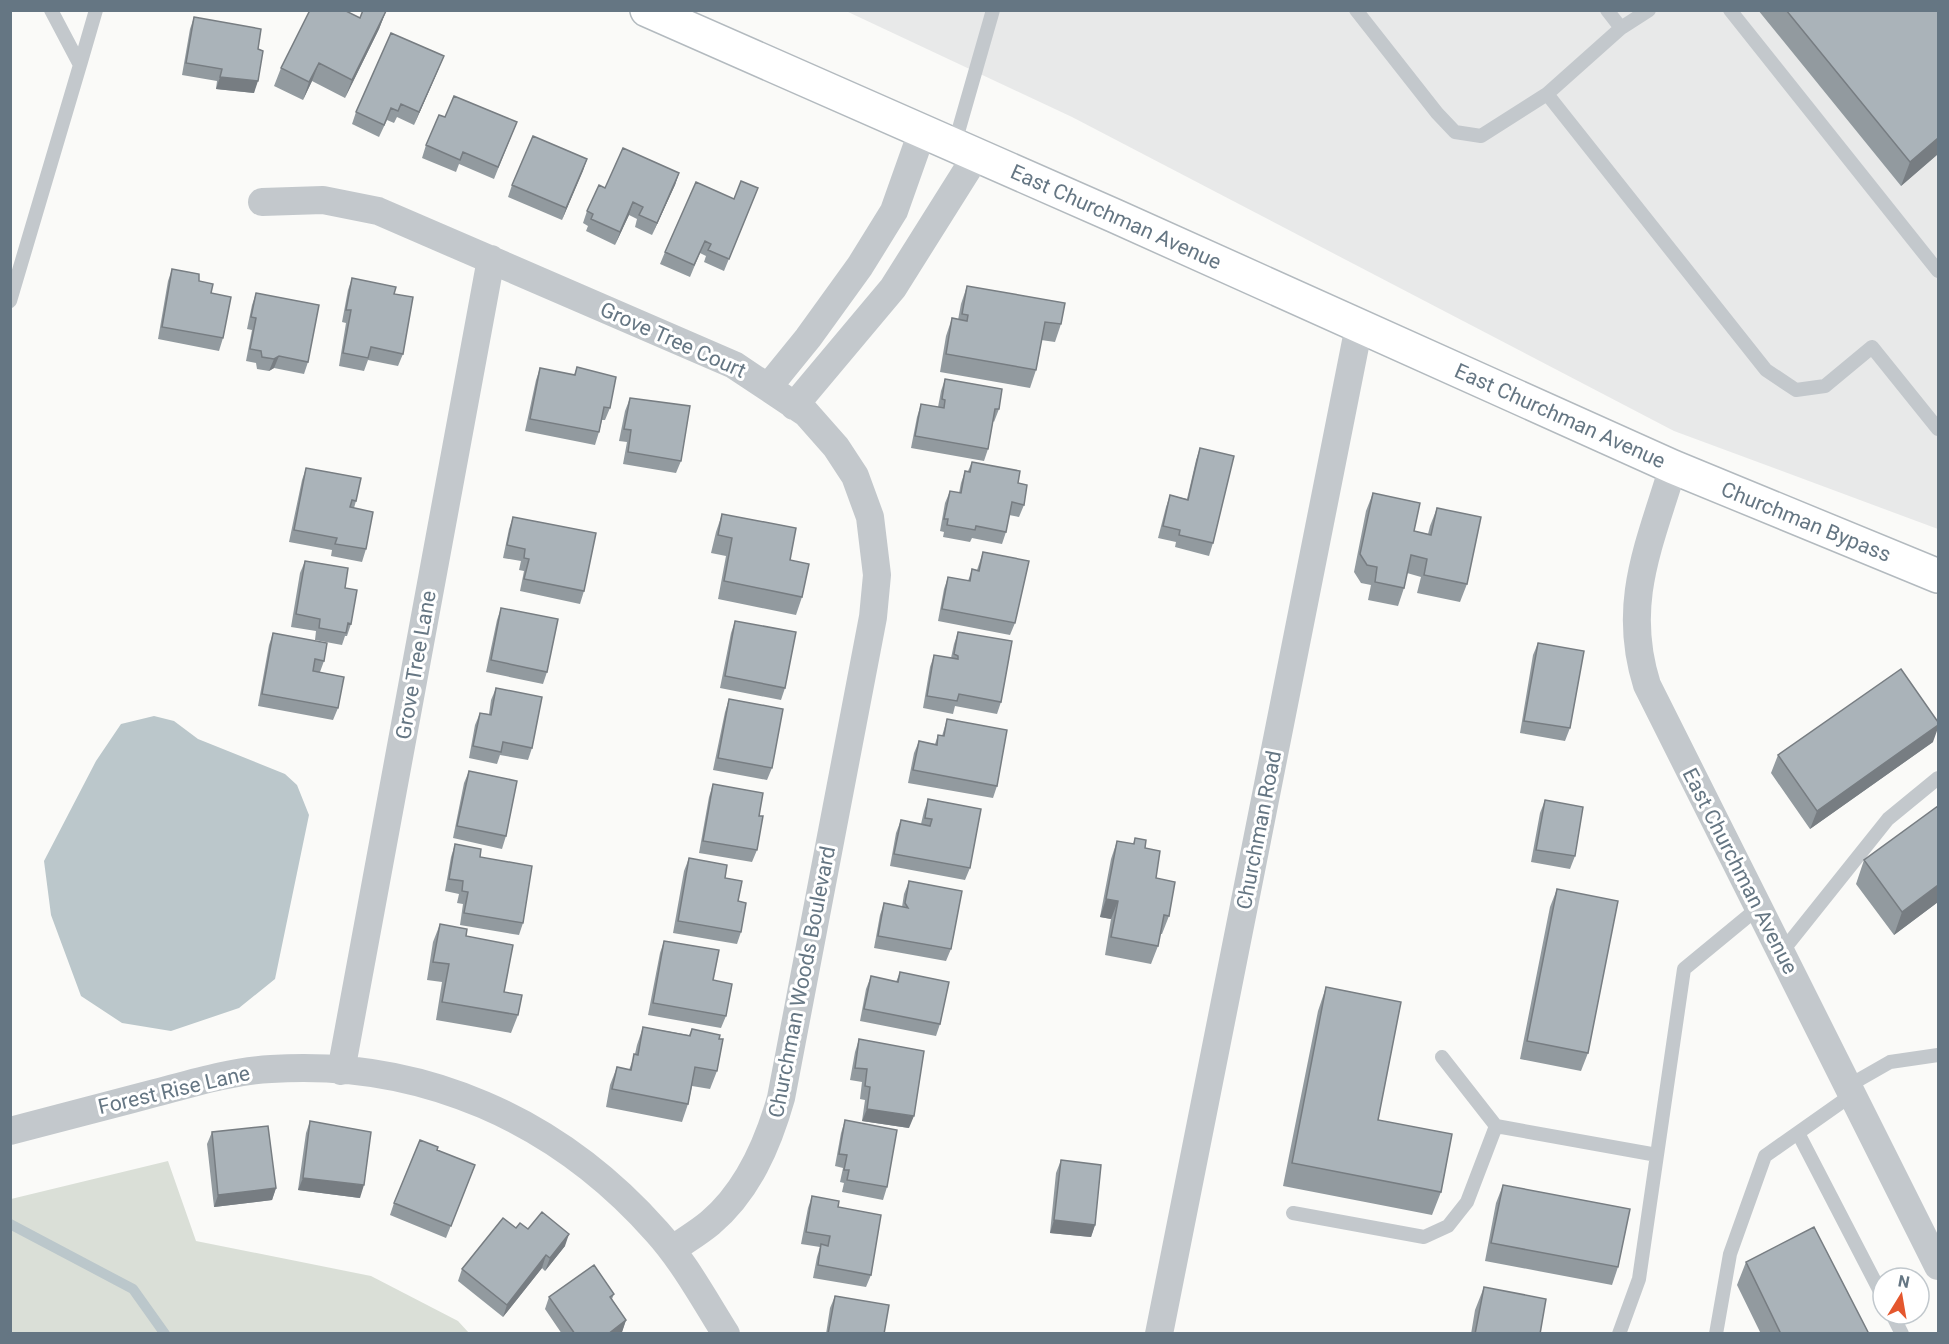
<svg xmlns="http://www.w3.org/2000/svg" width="1949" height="1344" font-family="Roboto,sans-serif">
<rect width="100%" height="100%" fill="#fafaf8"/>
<path fill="#e8e9e9" d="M846,11H1938V529L1674,431L1072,117Z"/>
<path fill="#dadfd7" d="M168,1161L196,1241L371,1276L458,1321L469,1333H11V1199Z"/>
<path fill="#bbc7cb" d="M154,716L174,721L198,739L285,774L297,785L309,815L275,979L239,1008L171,1031L122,1023L81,996L51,915L44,861L96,761L121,724Z"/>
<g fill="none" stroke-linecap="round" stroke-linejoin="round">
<path stroke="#bbc7cb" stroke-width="10" d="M10,1224L133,1289L165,1334"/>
<defs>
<path id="secondary" d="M647,10L1115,216L1673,467L1938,576"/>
</defs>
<use href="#secondary" stroke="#b3babf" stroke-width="36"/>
<path stroke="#c3c8cc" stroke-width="14" d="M1356,10L1437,113L1455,132L1481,136L1547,94L1766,370L1796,390L1825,386L1872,347L1938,429
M1607,10L1621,28L1649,10
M1730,10L1938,271
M80,65L96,10
M1547,94L1621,28
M954,146L993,10
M10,301L80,65L51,10
M1781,953L1888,819L1938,778
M1442,1057L1496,1126L1657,1155
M1848,1086L1890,1062L1938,1055
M1798,1133L1883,1297
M1293,1213L1424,1237L1448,1226L1467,1202L1496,1126
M1892,1314L1902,1334
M1619,1334L1639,1279L1684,969L1758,908
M1716,1334L1730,1254L1765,1156L1853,1094"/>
<path stroke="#c3c8cc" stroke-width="28" d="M262,202L323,200L378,211L734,365L806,413L836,447L855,476L870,517L877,575L873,617L781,1098C768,1144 748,1191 710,1223C698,1233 684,1241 672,1250
M769,386L808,338L860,266L894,211L922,132
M794,406L893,288L976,156
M1673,467C1650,544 1621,603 1647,685L1938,1266
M341,1071L491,259
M10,1131C59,1118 107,1106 155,1093C193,1083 232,1071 271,1069C422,1059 558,1120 657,1232C684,1262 704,1299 726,1334
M1159,1334L1359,326"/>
<use href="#secondary" stroke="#fff" stroke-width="33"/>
</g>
<path fill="#929a9f" d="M1758,10H1938V154L1901,186Z
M386,11L379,29L345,98L312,81L303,100L274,86L281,68L360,18Z
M194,17L258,49L254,93L216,89L217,81L182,75L190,29Z
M439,68L414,125L397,117L394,123L387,120L379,137L352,124L356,112Z
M517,122L494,179L459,164L456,172L422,158L426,145Z
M587,159L562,220L508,197L512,185Z
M679,173L675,185L652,235L635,227L637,219L629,215L615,245L586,231L588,226L583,223L587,211L605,188Z
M758,188L724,271L704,262L706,256L700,253L690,277L660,264L665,252L734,199Z
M172,269L199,281L211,293L223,338L219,351L158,339L168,281Z
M352,278L394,294L403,354L398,366L368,360L364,371L339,366L346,323L342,322L348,290Z
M967,286L1061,324L1055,342L1041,340L1036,370L1030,388L940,372L946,336L952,318L958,320L961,304Z
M256,293L308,362L304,374L274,368L269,371L257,369L256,363L246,361L252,330L247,329L252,305Z
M577,367L610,408L605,420H602L599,432L595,445L525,431L536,380L540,368L574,375Z
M945,379L999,409L994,422L993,421L988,449L984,461L911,448L917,417L921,404L938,407L941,391Z
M630,398L681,461L676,473L623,464L627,442L619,441L625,411Z
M1200,448L1213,543L1209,556L1175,547L1176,542L1158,538L1166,507L1170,495L1187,499L1196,460Z
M972,462L1018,483L1024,505L1019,517L1009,515L1006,532L1002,544L972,538L970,542L943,537L944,532L940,531L945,503L950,491L959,493L961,483L965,471H968Z
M306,468L356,501L354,508L366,549L362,562L331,556L332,550L289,542L302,480Z
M1373,493L1414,531L1428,534L1430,526L1437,508L1467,584L1460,602L1417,593L1421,577L1407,573L1404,588L1398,606L1368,600L1371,585L1361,583L1354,572L1366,511Z
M722,514L790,560L802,597L796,615L718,599L726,556L711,553L716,532Z
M513,517L584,591L580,604L520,591L524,571L519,570L521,561L503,558L509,529Z
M983,552L1015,623L1010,635L938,621L944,589L948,577L968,581L972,569L977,570Z
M305,561L345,588L351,624L347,636H345L342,645L315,640L316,631L291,627L300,573Z
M501,608L547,672L543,684L486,672L497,620Z
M735,621L785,688L781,700L720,688L731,633Z
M958,632L1001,702L997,714L955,706L953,714L923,708L930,667L934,655L951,658L954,644Z
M273,633L324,661L320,672L338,708L333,720L258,706L269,645Z
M1538,643L1570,728L1565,741L1520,733L1533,655Z
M496,688L532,748L528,760L500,755L497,764L469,758L475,725L480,713L489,714L491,700Z
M729,699L772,768L767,780L713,770L725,712Z
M947,719L997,786L993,798L908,783L914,753L919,741L935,744L938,735L942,736Z
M1933,742L1810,829L1771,773L1778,755Z
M469,771L506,836L502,849L453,838L464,783Z
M713,784L759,816L757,850L752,862L699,853L709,797Z
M928,799L970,868L965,880L890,866L896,833L901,820L921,824L924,811Z
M1545,800L1575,856L1570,869L1531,862L1540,813Z
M1135,838L1145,848L1169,916L1162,934H1160L1158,946L1151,964L1105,955L1111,919L1100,917L1111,859L1117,841L1133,844Z
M455,844L480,857L523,923L519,935L460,925L463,904L457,903L459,894L445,891L451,857Z
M689,858L725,878L738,901L741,932L737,944L673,933L684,871Z
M1864,860L1938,902L1894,935L1856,884Z
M909,881L951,949L946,961L874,948L880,915L884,903L902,907L904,894Z
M1557,889L1588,1053L1581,1071L1520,1059L1550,907Z
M440,924L466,936L504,992L518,1015L511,1033L436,1020L442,982L427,980L433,942Z
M664,941L713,980L726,1016L721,1028L648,1015L660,953Z
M900,972L940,1024L936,1036L860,1021L866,989L871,976L896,982Z
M1326,987L1378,1120L1441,1192L1432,1215L1283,1186L1318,1011Z
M643,1027L689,1035L692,1029L717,1071L710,1089L692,1086L688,1104L682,1122L606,1107L610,1085L617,1067L629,1070L635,1054L637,1045Z
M859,1039L909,1128L862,1121L865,1100L860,1099L862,1082L850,1080L855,1052Z
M845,1120L887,1187L883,1200L842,1192L844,1183L840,1182L843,1168L835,1166L841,1133Z
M310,1121L360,1198L298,1190L306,1133Z
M212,1132L276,1188L272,1200L214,1207L207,1144Z
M437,1151L475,1165L446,1238L390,1215L394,1203Z
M1061,1160L1095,1225L1091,1237L1050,1233L1056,1173Z
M1503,1185L1618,1267L1612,1285L1485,1261L1496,1203Z
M812,1196L838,1207L871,1275L866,1287L813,1278L817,1257L820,1247L801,1244L808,1208Z
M516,1228L528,1229L565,1246L545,1271L542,1268L503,1317L458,1281L462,1269Z
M1746,1262L1869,1334H1761L1737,1285Z
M1484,1287L1540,1334H1471L1475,1310Z
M614,1294L612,1299L626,1320L622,1332L620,1334H562L545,1309L549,1297Z
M835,1296L884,1334H826L830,1308Z"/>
<path fill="#777d82" d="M386,11L379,29L345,98L352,80Z
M444,56L439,68L414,125L419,112Z
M319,63L312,81L303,100L309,82Z
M220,77L258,81L254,93L216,89Z
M1938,138V154L1901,186L1910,162Z
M587,159L583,171L562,220L566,208Z
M679,173L675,185L652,235L657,223Z
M633,202L629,215L615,245L620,232Z
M279,356L274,368L269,371L274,359Z
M1938,725V728L1933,742L1810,829L1817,811Z
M1938,885V902L1894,935L1902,912Z
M1106,899L1118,901L1111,919L1100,917Z
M867,1109L914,1116L909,1128L862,1121Z
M303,1178L364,1185L360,1198L298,1190Z
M276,1188L272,1200L214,1207L218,1195Z
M1054,1220L1095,1225L1091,1237L1050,1233Z
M569,1234L565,1246L545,1271L550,1258Z
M546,1255L542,1268L503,1317L507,1305Z
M626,1320L622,1332L620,1334H608Z"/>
<path fill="#aab3b9" stroke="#777d82" stroke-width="1.5" d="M310,10H344L360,18L363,10L386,11L352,80L319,63L309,82L281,68Z
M1786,10H1938V138L1910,162Z
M194,17L261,29L258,49L263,51L258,81L220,77L222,69L186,63Z
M391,33L444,56L419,112L401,104L398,111L391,108L384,125L356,112Z
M454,96L517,122L498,167L463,152L460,160L426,145L439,115L445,117Z
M533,136L587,159L566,208L512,185Z
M623,148L679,173L657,223L639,215L643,207L633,202L620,232L591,219L593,214L587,211L599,185L605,188Z
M741,181L758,188L729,259L708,250L711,244L705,241L694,265L665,252L696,182L734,199Z
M172,269L199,274V281L213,284L211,293L231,297L223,338L162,327Z
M352,278L396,287L394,294L413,297L403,354L371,347L368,358L343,353L351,310H346Z
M967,286L1065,303L1061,324L1045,322L1036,370L946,354L952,318L967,321L968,315L962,314Z
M256,293L319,305L308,362L279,356L274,359L262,357L261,351L250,349L256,318L251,317Z
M577,367L616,377L610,408L604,407L599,432L530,419L540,368L575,375Z
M945,379L1002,389L999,409H995L988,449L915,436L921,404L944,408L945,400L942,399Z
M630,398L690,406L681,461L628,452L631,430L624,429Z
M1200,448L1234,456L1213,543L1179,535L1180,530L1163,526L1170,495L1188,500Z
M972,462L1020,471L1018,483L1027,485L1024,505L1012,502L1006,532L976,526L975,530L947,525L948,519H944L950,491L961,493L965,471L970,472Z
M306,468L361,478L356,501L352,500L350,507L373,512L366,549L335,544L337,538L294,530Z
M1373,493L1420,503L1414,531L1431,535L1437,508L1481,517L1467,584L1424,575L1427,559L1411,555L1404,588L1375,582L1377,567L1367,565L1360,554Z
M722,514L796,528L790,560L809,564L802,597L724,581L732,538L718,535Z
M513,517L596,533L584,591L524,579L529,559L524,558L525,549L507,545Z
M983,552L1029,561L1015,623L942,609L948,577L970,581L972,569L979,571Z
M305,561L348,568L345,588L357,590L351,624L348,623L346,633L319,628L320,619L296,614Z
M501,608L558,619L547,672L491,660Z
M735,621L796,632L785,688L725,676Z
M958,632L1012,641L1001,702L959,694L957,701L927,696L934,655L958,659V656L954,654Z
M273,633L327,643L324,661L315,659L313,671L344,677L338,708L262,694Z
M1538,643L1584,651L1570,728L1524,721Z
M1901,669L1938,722V725L1817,811L1778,755Z
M496,688L542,697L532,748L503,742L501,752L473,746L480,713L491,715Z
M729,699L783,709L772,768L718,758Z
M947,719L1007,730L997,786L913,770L919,741L937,745L938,735L944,736Z
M469,771L517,781L506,836L457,826Z
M713,784L763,793L759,816H763L757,850L703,841Z
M928,799L981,809L970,868L894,854L901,820L930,826L932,819L925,818Z
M1545,800L1583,807L1575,856L1536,850Z
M1938,806V885L1902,912L1864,860Z
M1135,838L1146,840L1145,848L1160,851L1156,878L1175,882L1169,916L1164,915L1158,946L1111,937L1118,901L1106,899L1117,841L1134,844Z
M455,844L481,849L480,857L532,866L523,923L464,913L468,892L462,891L463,881L449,879Z
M689,858L727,865L725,878L742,881L738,901L746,903L741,932L678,921Z
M909,881L962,891L951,949L878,936L884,903L908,908L905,903Z
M1557,889L1618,901L1588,1053L1527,1041Z
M440,924L467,929L466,936L513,945L504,992L522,995L518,1015L442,1002L449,964L433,962Z
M664,941L719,950L713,980L732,984L726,1016L653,1003Z
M900,972L949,982L940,1024L864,1009L871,976L898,982Z
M1326,987L1401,1002L1378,1120L1452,1134L1441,1192L1292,1163Z
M643,1027L690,1036L692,1029L720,1035L719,1039H723L717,1071L695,1067L688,1104L612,1089L617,1067L631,1070L634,1054L638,1055Z
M859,1039L924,1051L914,1116L867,1109L870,1087L865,1086L867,1069L855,1068Z
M845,1120L897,1130L887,1187L847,1180L849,1170H844L847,1155L839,1154Z
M310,1121L371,1132L364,1185L303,1178Z
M268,1126L276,1188L218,1195L212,1132Z
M420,1140L438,1147L437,1150L475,1165L451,1226L394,1203Z
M1061,1160L1101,1165L1095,1225L1054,1220Z
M1503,1185L1630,1209L1618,1267L1491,1243Z
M812,1196L839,1201L838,1207L881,1215L871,1275L818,1265L821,1244L828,1246L830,1236L806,1232Z
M542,1212L569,1234L550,1258L546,1255L507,1305L462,1269L503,1218L516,1228L520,1223L528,1229Z
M1814,1227L1869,1334H1781L1746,1262Z
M594,1265L614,1294L610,1297L626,1320L608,1334H575L549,1297Z
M1484,1287L1546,1299L1540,1334H1475Z
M835,1296L889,1305L884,1334H828Z"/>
<g text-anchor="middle" stroke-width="6" stroke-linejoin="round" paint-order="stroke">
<g font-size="21" fill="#657683" stroke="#fff">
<text transform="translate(1116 217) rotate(24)" y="7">East Churchman Avenue</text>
<text transform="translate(673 340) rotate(24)" y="7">Grove Tree Court</text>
<text transform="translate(1560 416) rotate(24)" y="7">East Churchman Avenue</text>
<text transform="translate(1806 522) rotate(22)" y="7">Churchman Bypass</text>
<text transform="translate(416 665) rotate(-80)" y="7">Grove Tree Lane</text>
<text transform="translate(1259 830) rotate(-79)" y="7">Churchman Road</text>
<text transform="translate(1740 871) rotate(63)" y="7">East Churchman Avenue</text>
<text transform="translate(802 982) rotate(-79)" y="7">Churchman Woods Boulevard</text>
<text transform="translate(174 1090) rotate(-13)" y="7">Forest Rise Lane</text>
</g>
</g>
<rect width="1949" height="1344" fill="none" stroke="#657683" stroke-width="24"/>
<g transform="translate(1901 1296) rotate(11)"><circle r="28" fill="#ffffff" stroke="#c1c8cd" stroke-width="1.5"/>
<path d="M0-4.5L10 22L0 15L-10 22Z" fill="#e4572e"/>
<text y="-9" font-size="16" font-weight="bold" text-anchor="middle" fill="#657683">N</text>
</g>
</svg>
